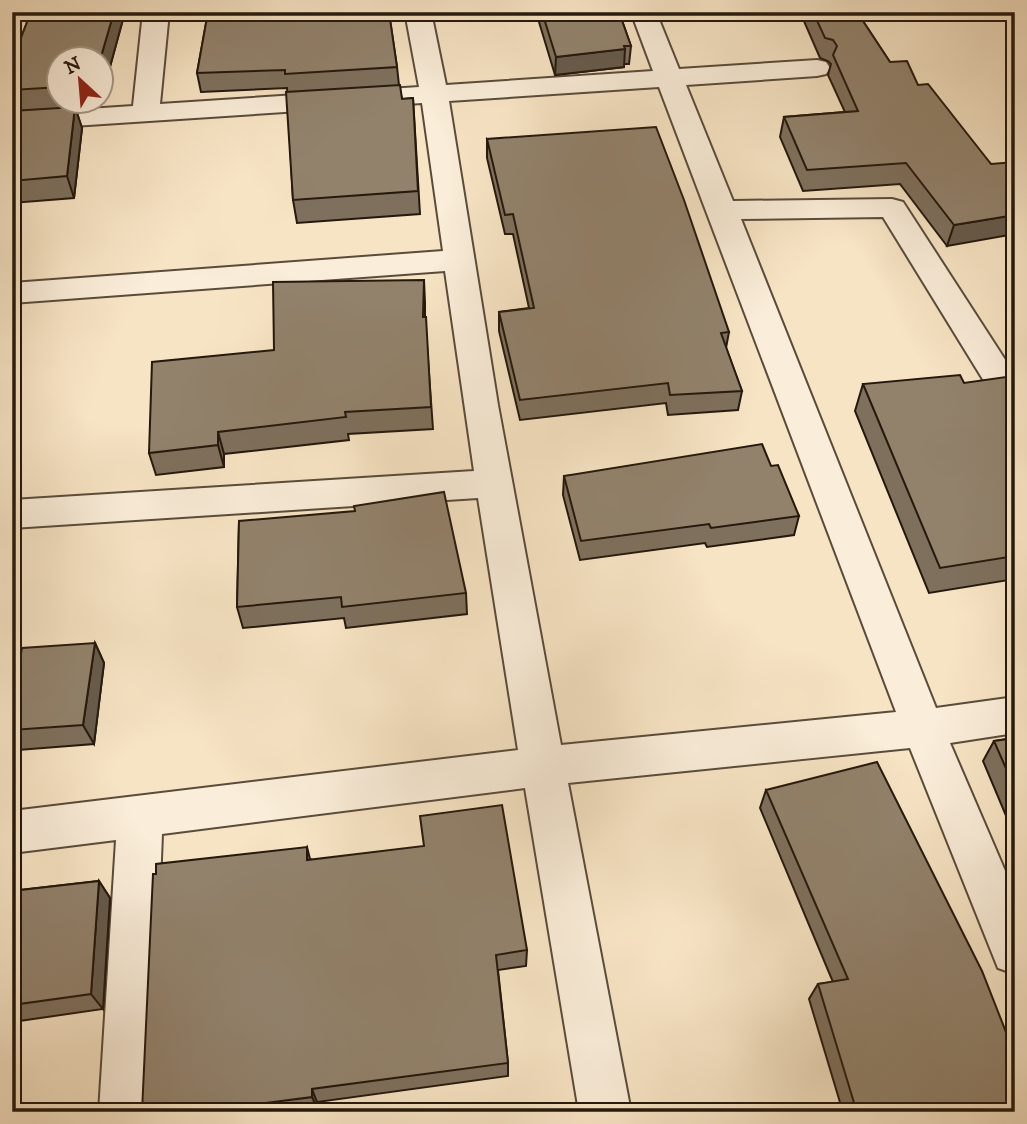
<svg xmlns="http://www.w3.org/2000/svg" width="1027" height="1124" font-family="'IM FELL DW Pica',serif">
<rect width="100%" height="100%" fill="#f7e4c4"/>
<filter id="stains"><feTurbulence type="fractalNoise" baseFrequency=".00286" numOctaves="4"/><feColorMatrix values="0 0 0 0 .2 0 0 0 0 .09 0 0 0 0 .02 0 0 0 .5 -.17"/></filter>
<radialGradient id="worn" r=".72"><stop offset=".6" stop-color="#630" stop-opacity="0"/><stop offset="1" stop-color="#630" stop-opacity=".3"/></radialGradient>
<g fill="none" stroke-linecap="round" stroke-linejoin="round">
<defs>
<path id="street" d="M143,12H169L160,104L419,87L405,12H431L446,85L653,71L631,12H656L679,69L817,60L826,62L830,68L826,74L817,76L686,85L733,201L892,199L903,202L1015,375V415L1003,412L883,217L741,219L936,708L1015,697V733L950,743L1015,894V974L998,968L910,748L568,783L631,1112H579L525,788L162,834L151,1112H99L116,840L12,853V811L518,750L478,498L12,528V500L474,471L445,271L12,303V283L443,251L422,103L12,130V114L133,106ZM659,87L896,712L561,745L498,405L449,101Z"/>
</defs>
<use href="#street" stroke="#5a4b3b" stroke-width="4"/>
<use href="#street" fill="#faedd9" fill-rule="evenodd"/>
</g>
<path fill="#7e705d" stroke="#25180d" stroke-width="2" d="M31,12H125L102,96V60H60V102H85L84,107H75L82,128L74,198L12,203V61Z
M208,12H403L404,19L390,20L397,67L399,85L402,99L413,98L420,214L297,223L293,200L287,88L201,92L197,73Z
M452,12H516L453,16Z
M536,12H619L631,46L629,64H624V67L555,75Z
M800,12H857L890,62L918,85L991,164L947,246L900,184L803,191L780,137L784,117L845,112L828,75L831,64L828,61L820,58Z
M487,139L729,332L726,348L742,391L738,410L668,415L666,403L520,420L499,331V312L529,308L513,234H505L487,158Z
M425,303V317L433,429L348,434L349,440L224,454V467L156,475L149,453L274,350Z
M964,383L1015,388V579L929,593L855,411L863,384Z
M771,466L799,516L794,535L707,547L705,543L580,560L563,495L564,476Z
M239,521L466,593L467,614L346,628L344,618L243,628L237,607Z
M95,643L104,663L94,744L18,750L12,741V700Z
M1015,738V837L983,761L994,741Z
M766,790L1015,1112L842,1109L809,999L818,984L833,982L760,808Z
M307,847L310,859L527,950L526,966L498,970L508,1063V1076L317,1102L318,1110L303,1112H142Z
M99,881L110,898L103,1009L12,1022V891Z"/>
<path fill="#665b4c" stroke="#25180d" stroke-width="2" d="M114,12H125L102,96V60H100Z
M625,49L624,67L555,75L556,57Z
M75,107L82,128L74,198L67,176Z
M1015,215V234L947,246L954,225Z
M424,280L425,303L424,340L423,317Z
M218,432L224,454V467L218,445Z
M95,643L104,663L94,744L83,725Z
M99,881L110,898L103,1009L91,994Z
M312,1089L317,1102L318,1110L312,1097Z"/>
<path fill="#92826c" stroke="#25180d" stroke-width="2" d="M31,12H114L100,60H60V87L12,90V61Z
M208,12H389L397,67L285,74V70L197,73Z
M542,12H619L631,46H624L625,49L556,57Z
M813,12H857L890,62L907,61L918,85L928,84L991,164L1015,162V215L954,225L906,163L807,170L784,117L858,111L833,55L837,46L833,40L825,38Z
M400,85L402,99L413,98L418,191L293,200L286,92Z
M75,107L67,176L12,181V111Z
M656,127L684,200L729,332L721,333L742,391L670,395L668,383L520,400L499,312L534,308L513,214L505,215L487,139Z
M424,280L423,317H426L431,407L345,412L346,417L218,432V445L149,453L152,362L274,350L273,282Z
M960,375L964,383L1006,377L1015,388V556L940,568L863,384Z
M762,444L771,466L778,465L799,516L711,528L709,524L581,541L564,476Z
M444,492L466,593L342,607L341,597L237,607L239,521L355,511L354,506Z
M95,643L83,725L12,730V700L22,648Z
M1015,738V789L994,741Z
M877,762L982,971L1015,1055V1112H830L855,1106L818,984L848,979L766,790Z
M502,805L527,950L496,955L508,1063L312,1089V1097L197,1112H142L153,874H156V864L307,847V860L424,846L420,816Z
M99,881L91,994L12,1005V891Z"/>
<rect width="1027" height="1124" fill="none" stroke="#f7e4c4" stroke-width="42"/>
<rect x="14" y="14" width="999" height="1096" fill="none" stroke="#25180d" stroke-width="3.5"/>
<rect x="21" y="21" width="985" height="1082" fill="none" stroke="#25180d" stroke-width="2"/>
<g transform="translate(80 80) rotate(334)"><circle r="33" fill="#faedd9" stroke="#a59887" stroke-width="2"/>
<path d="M0-5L12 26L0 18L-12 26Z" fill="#8f2418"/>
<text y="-10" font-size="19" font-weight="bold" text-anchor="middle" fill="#25180d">N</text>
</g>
<rect width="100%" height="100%" filter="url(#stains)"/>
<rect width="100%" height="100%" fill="url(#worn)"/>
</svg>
